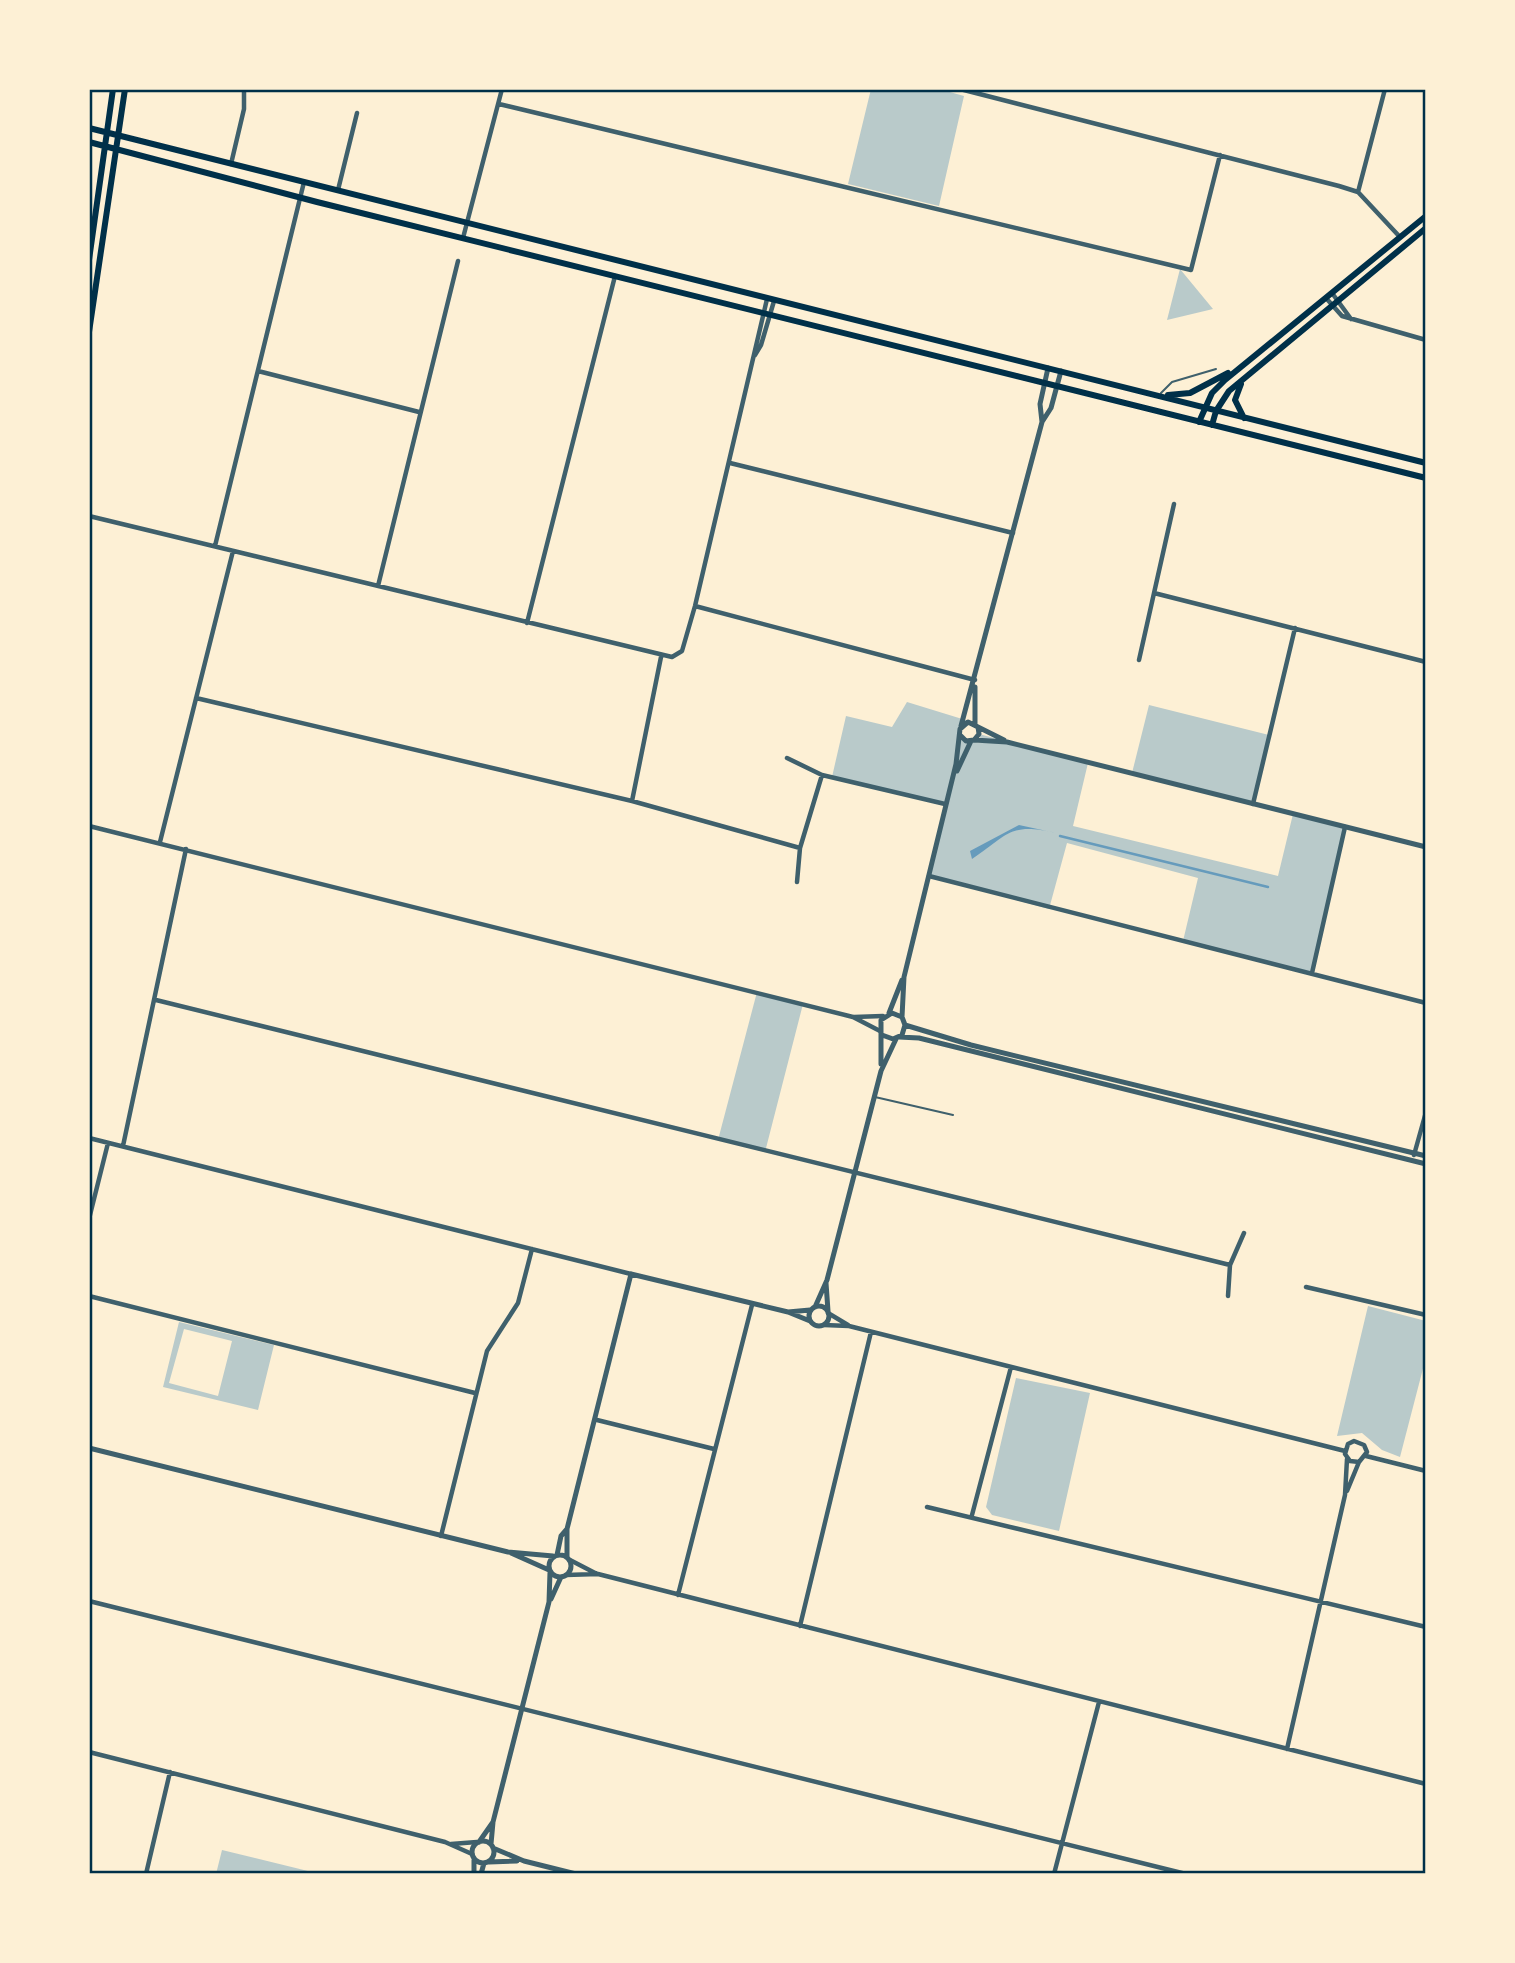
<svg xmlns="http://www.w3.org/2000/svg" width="1515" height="1963" font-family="'Space Grotesk',sans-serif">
<rect width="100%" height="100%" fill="#fdf0d5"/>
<path fill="#b9caca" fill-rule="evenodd" d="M871,89H939L964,96L939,206L848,184Z
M1180,269L1213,309L1167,320Z
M907,702L972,722H968L960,733L966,741L982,743L979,734L1088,763L1073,826L1278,876L1293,814L1345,827L1312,973L1183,941L1198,878L1067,843L1049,909L929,876L945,804L832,777L846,716L892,727Z
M1149,705L1269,735L1253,804L1132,773Z
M757,992L803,1004L765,1152L718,1140Z
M1368,1306L1426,1321V1357L1400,1457L1382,1450L1362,1433L1337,1436Z
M179,1322L274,1345L258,1410L163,1387ZM184,1329L232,1341L218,1396L169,1383Z
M1016,1378L1090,1393L1059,1531L992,1515L986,1507Z
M222,1850L312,1872L311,1874H216Z"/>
<path fill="#669bbc" d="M1019,825L1056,833C1010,822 1009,834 972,859L970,851Z"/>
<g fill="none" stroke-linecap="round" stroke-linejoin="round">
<path stroke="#669bbc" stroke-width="2.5" d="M1060,836L1268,887"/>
<path stroke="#3f606c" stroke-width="2" d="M1161,393L1172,382L1216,369
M875,1097L953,1115"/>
<path stroke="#3f606c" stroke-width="4.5" d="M960,89L1339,186L1358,192L1399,236
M499,104L1191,270L1220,155
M231,164L244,109V92
M338,190L357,113
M1358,192L1385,89
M463,238L502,89
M1332,293L1351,319
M1326,298L1342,316L1426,340
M755,355L761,345L774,301
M258,371L419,412
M730,463L1013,533
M89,516L672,657L682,651L695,606L767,299
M215,546L304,182
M378,586L458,261
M1154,593L1426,662
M695,606L975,680
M527,623L615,276
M1139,660L1174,504
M196,698L632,801L800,848L822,775L945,804
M787,758L822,775
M632,801L661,657
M1253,804L1295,628
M89,826L853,1017L880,1031
M160,842L233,551
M929,876L1426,1003
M797,882L800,848
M1312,973L1345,827
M156,1000L1230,1265
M854,1017L883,1016
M89,1138L631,1274
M123,1146L186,849
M1414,1155L1426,1112
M89,1219L108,1143
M1306,1287L1426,1315
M89,1296L475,1393
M1228,1296L1230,1265L1244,1233
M828,1313L848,1325
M824,1325L849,1326L1345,1451
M597,1420L714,1449
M1366,1456L1426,1471
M1347,1491L1359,1462L1367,1452L1364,1445L1354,1441L1348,1444L1345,1454L1350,1461L1359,1462
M927,1507L1426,1627
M972,1515L1011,1367
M441,1536L487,1351L518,1303L532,1249
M570,1560L597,1574
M566,1575L598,1574L1426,1784
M678,1595L752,1305
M89,1601L1186,1874
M800,1626L871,1332
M1287,1749L1345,1495L1347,1459
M89,1752L445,1842L472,1854
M451,1844L477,1842
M146,1874L170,1772
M1054,1874L1099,1702"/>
<path stroke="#3f606c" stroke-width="5" d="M1042,422L1040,404L1048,368
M975,687V724
M961,726L1042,422L1051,408L1061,371
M978,727L1004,740
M974,740L1007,742L1426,847
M957,771L971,741
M889,1013L902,980
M902,1017L904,977L956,764L960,729L968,722L978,727L979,734L974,740L966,741L961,736
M905,1025L971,1045L1426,1156
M899,1037L919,1038L1426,1164
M881,1064V1020L892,1013L902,1017L905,1025L902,1035L893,1039L882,1035
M826,1283L828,1311
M809 1316a10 10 0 1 1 20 0a10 10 0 1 1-20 0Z
M815,1307L827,1280L881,1071L896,1039
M788,1312L810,1310
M89,1448L508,1552L553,1556
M511,1553L549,1570
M549 1566a11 11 0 1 1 22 0a11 11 0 1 1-22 0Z
M557,1555L561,1536L567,1529
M567,1557V1529L631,1274L788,1312L810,1321
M551,1599L561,1577
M472 1852a11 11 0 1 1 22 0a11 11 0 1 1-22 0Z
M479,1842L493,1822
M491,1844L493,1822L549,1602L550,1572
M493,1848L524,1861L576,1874
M489,1862L517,1861
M474,1874V1860
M481,1874L484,1863"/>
<path stroke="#003049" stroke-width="6" d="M89,128L1426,463
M89,142L317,202L1426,478
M89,260L113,89
M89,332L125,89
M1241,384L1235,400L1244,418
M1168,395L1190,393L1228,373
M1199,422L1212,393L1225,380L1426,216
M1212,425L1216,411L1229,391L1426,228"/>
</g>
<rect width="1515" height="1963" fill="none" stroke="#fdf0d5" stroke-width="182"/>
<rect x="91" y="91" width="1333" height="1781" fill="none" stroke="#003049" stroke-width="2.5"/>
</svg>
